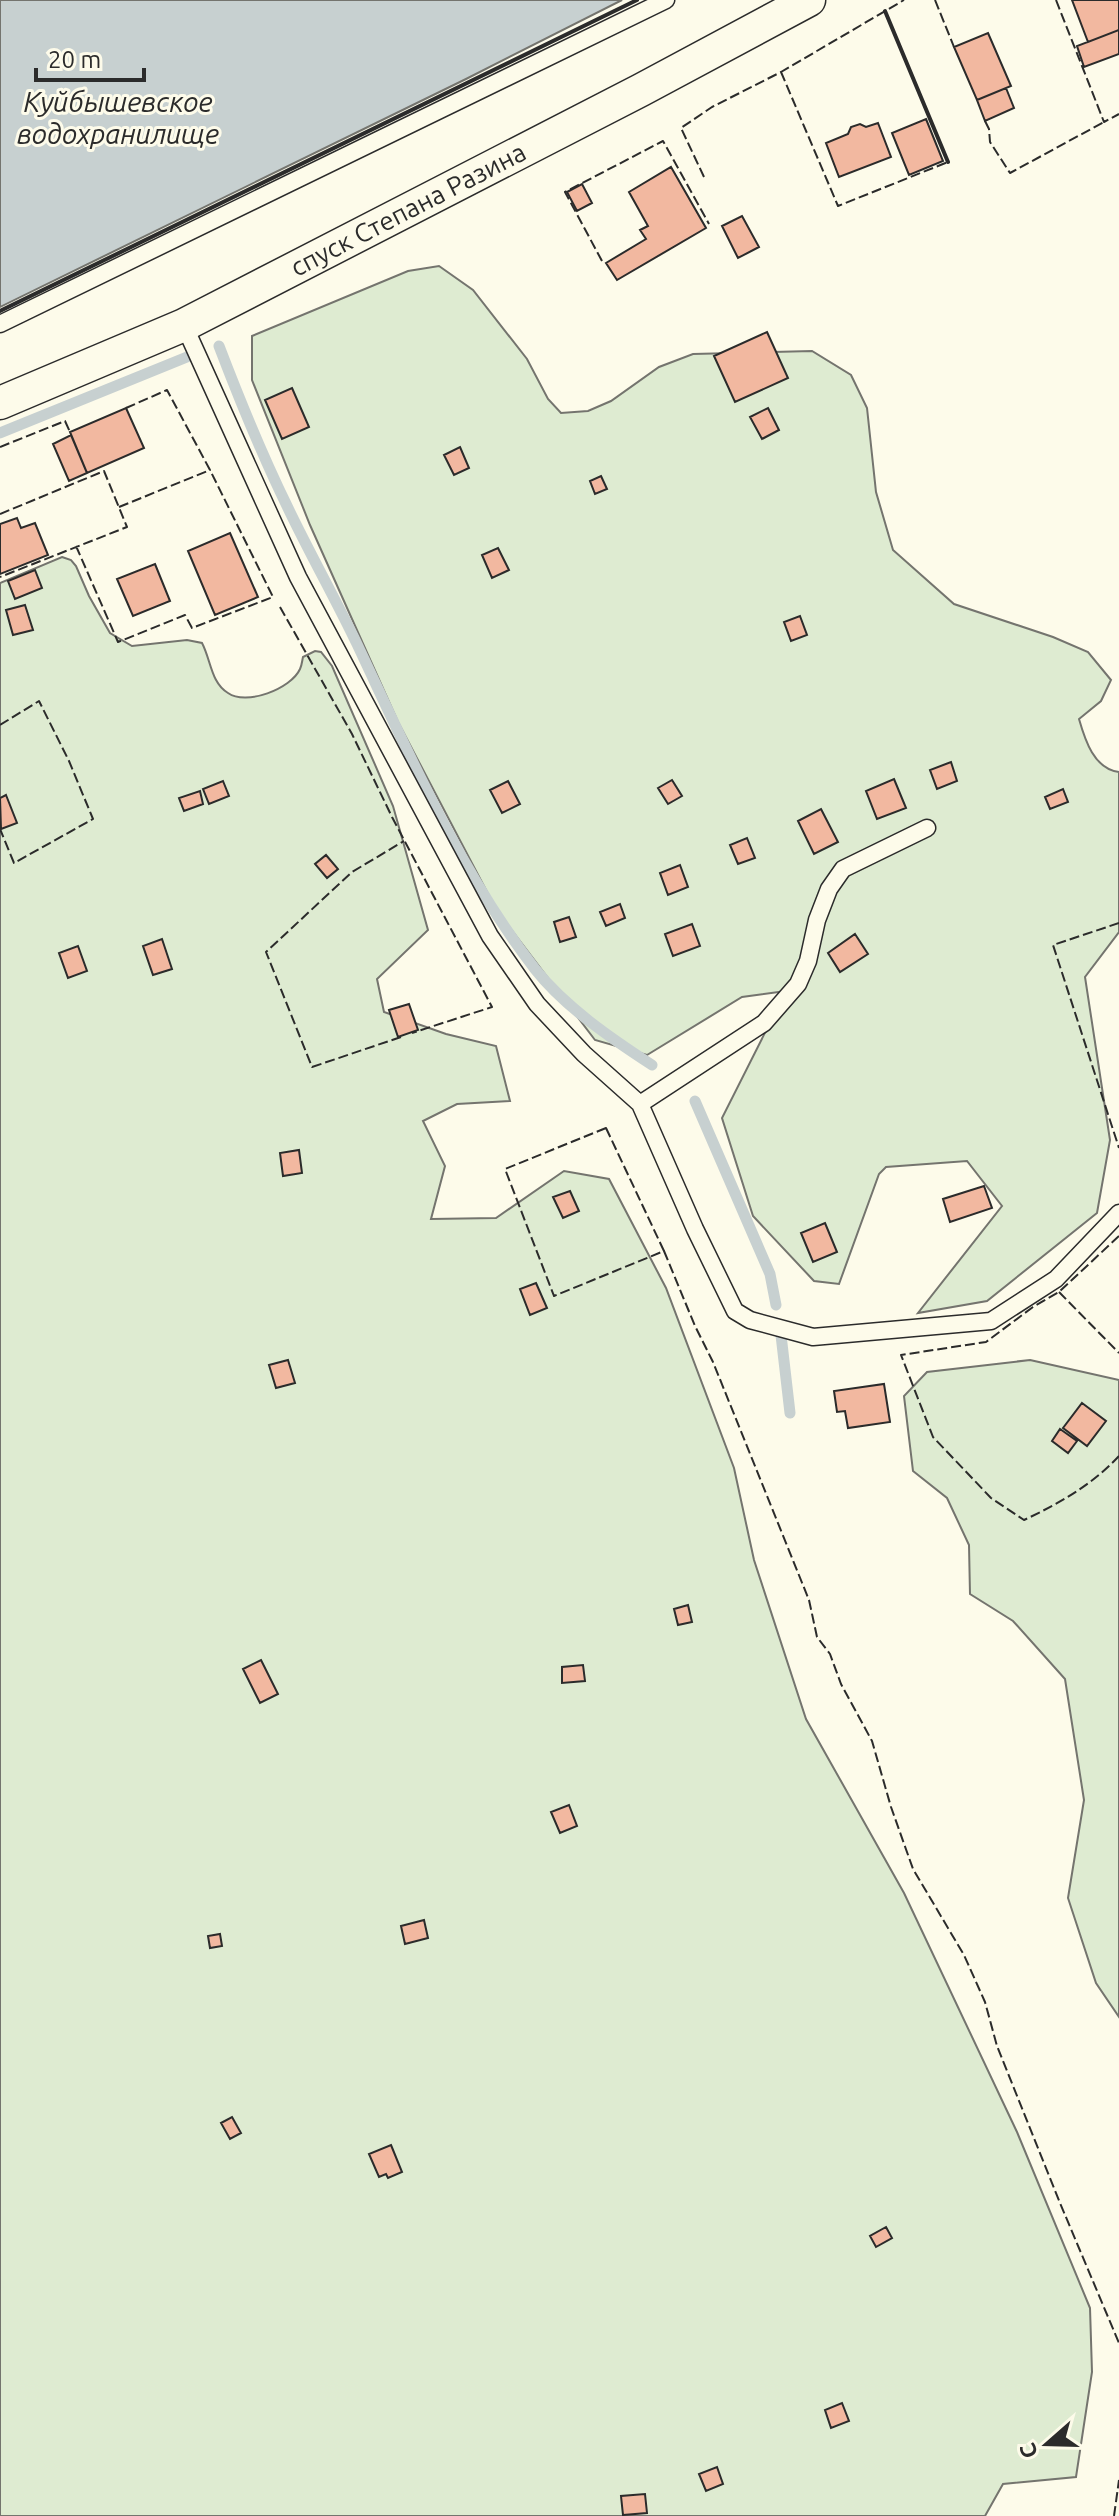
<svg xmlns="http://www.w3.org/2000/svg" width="1119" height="2516" font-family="Ubuntu,sans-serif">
<rect width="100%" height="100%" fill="#fdfbea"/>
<path fill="#deebd1" stroke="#74746e" stroke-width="2" d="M439,266L473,290L527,359L548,399L561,413L588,411L611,401L659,367L693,354L812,351L851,375L867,408L876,492L893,550L954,604L1053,637L1088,652L1111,680L1101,701L1079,719C1085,740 1094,769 1119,772V932L1085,977L1110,1140L1097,1213L987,1301L918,1313L1002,1206L967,1161L886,1167L879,1174L839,1284L814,1281L753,1216L722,1118L786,991L742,997L647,1055L595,1040L497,911L398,722L310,525L252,380V336L408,271Z
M62,557L71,560L76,566L89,596L110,633L132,646L187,640L202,643C211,660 211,683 228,693C246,706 291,689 300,669C302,665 302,661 303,657L315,651L321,652L332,666L393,806L428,930L377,979L384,1012L446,1034L496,1046L510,1101L457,1104L423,1121L445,1166L431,1219L496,1218L564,1171L609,1179L666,1288L734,1468L754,1560L806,1719L904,1893L1017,2132L1090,2308L1092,2372L1076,2477L1003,2484L985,2516H0V583Z
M1030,1360L1119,1380V2017L1096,1983L1068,1898L1084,1800L1065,1679L1013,1621L970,1594L969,1545L947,1498L913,1471L904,1396L927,1372Z"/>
<path fill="#c7d0d0" stroke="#74746e" stroke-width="2" d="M0,0H622L466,79L0,307Z"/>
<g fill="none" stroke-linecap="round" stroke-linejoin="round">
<path stroke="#c7d0d0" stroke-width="11" d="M219,346C240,401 262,455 288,508C310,554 335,598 357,644C408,752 461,874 535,969C565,1007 612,1039 652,1065
M0,433L187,357
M695,1101L770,1274L776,1305
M781,1335L790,1413"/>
</g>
<path fill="#f2b8a0" stroke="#2b2b2b" stroke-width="2" d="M1072,0H1119V30L1088,42Z
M1119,30V54L1084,67L1077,46Z
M988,33L1011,86L977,100L954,47Z
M1006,88L1014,108L985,121L977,100Z
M926,119L943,161L909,175L892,133Z
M878,123L891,157L839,177L826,143L848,134L851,127L860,124L866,127Z
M671,167L706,228L617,280L606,263L646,239L640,230L648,226L629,192Z
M582,184L592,203L577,211L567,192Z
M742,216L759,247L738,258L722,226Z
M767,332L788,378L735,402L714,356Z
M292,388L309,427L282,439L265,400Z
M126,408L144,448L87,473L70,432Z
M768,408L779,430L762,439L750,417Z
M71,435L87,473L69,481L53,444Z
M460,447L469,468L454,475L444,455Z
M601,476L607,489L595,494L590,481Z
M17,518L21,528L35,523L48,555L0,574V524Z
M230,533L258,597L215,615L188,551Z
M498,548L509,570L492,578L482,555Z
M155,564L170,601L133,616L117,579Z
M35,570L42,588L15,599L8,581Z
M25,605L33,630L13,635L6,610Z
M800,616L807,635L791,641L784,622Z
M951,762L957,781L937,789L930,770Z
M894,779L906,808L877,819L866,791Z
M672,780L682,796L668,804L658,788Z
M223,781L229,796L209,804L203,789Z
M508,781L520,804L502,813L490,790Z
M1063,789L1068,802L1050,809L1045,797Z
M200,791L203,804L184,811L179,798Z
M6,795L17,823L1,829L0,798Z
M821,809L838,842L814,854L798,821Z
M747,838L755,858L738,864L730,845Z
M326,855L338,869L327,878L315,864Z
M680,865L688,887L668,895L660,873Z
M620,904L625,918L606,926L600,912Z
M569,917L576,937L560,942L554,922Z
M692,924L700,946L673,956L665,934Z
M855,934L868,954L840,972L828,953Z
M162,939L172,969L153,975L143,946Z
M78,946L87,971L68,978L59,953Z
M409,1004L418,1030L398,1037L389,1010Z
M299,1150L302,1173L283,1176L280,1153Z
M984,1186L992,1208L950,1222L943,1199Z
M570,1191L579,1211L563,1218L553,1197Z
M825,1223L837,1252L813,1262L801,1233Z
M536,1283L547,1308L530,1315L520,1289Z
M288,1360L295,1383L276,1388L269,1365Z
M884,1384L890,1422L848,1428L845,1411L837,1412L834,1391Z
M1082,1403L1106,1421L1087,1446L1063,1428Z
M1060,1429L1077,1441L1068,1453L1052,1441Z
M688,1605L692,1622L678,1625L674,1609Z
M261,1660L278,1694L260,1703L243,1669Z
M583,1665L585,1681L562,1683V1667Z
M569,1805L577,1826L560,1833L551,1812Z
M424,1920L428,1938L405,1944L401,1926Z
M220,1934L222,1946L210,1948L208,1936Z
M232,2117L241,2133L230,2139L221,2123Z
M391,2145L402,2172L388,2178L386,2174L379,2177L369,2154Z
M886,2227L892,2238L876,2247L870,2236Z
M842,2403L849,2421L831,2428L825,2410Z
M717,2467L723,2484L706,2491L699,2474Z
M645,2494L647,2513L623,2515L621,2496Z"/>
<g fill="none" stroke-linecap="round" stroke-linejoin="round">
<defs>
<path id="lane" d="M0,324L666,0
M184,325L298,577L490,936L537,1004L584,1054L640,1104L695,1229L735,1311L750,1320L813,1337L991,1321L1056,1279L1119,1213
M640,1104L764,1023L798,984L808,961L817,920L829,889L843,869L927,828"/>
<g id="street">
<path id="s1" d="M0,403L184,325L641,90L809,0"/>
</g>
</defs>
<use href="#lane" stroke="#2b2b2b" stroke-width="19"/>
<use href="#street" stroke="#2b2b2b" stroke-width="35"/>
<use href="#lane" stroke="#fdfbea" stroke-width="16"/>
<use href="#street" stroke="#fdfbea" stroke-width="32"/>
<path stroke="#2b2b2b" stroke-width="2" stroke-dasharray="10 4" stroke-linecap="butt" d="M935,0L954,47
M1056,0L1104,122L1119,114
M781,72L838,206L948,162
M985,121L989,129L990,142L1010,173L1104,122
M704,177L681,128L712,107L781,72L904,0
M602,261L565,192L663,141L709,224
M0,447L65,421L70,432
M119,507L210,470L167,390L126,408
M0,514L104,471L127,527L0,577
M76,546L118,642L185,615L192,628L273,597L210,470
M280,607L352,734L392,817L492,1007L412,1033
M0,725L39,701L69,761L93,819L14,863L0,829
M1119,923L1053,945L1119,1148
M401,1037L312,1067L266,952L352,872L404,841
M606,1128L664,1251L554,1296L505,1169Z
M1119,1236L1059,1292L1033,1307L986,1342L901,1355L933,1437L991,1498L1024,1520C1060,1503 1092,1485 1119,1456
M664,1251L695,1326L713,1362L809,1600L817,1637L830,1654L841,1684L872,1741L891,1807L913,1869L964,1955L985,2002L997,2046L1060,2203L1119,2343
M1059,1292L1119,1353
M1114,2516L1119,2480"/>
<path stroke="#2b2b2b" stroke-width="4" d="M885,11L948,162
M0,311L637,0"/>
</g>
<g text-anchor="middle" stroke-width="6" stroke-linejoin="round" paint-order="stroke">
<g font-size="26" fill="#2b2b2b" stroke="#fdfbea">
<text dy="9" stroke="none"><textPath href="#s1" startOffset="452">спуск Степана Разина</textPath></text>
</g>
<g font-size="28" font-style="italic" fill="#2b2b2b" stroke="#fdfbea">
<text x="118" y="112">Куйбышевское<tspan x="118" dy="32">водохранилище</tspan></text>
</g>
</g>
<g transform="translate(1047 2444) rotate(250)" stroke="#fdfbea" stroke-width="6" paint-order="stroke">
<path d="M0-6L14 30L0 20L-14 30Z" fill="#2b2b2b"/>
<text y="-12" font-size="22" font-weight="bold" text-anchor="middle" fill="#2b2b2b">С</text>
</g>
<path d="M36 68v12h108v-12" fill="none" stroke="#2b2b2b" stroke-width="4"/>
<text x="48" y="68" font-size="24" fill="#2b2b2b" stroke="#fdfbea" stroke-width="6" paint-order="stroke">20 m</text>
</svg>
